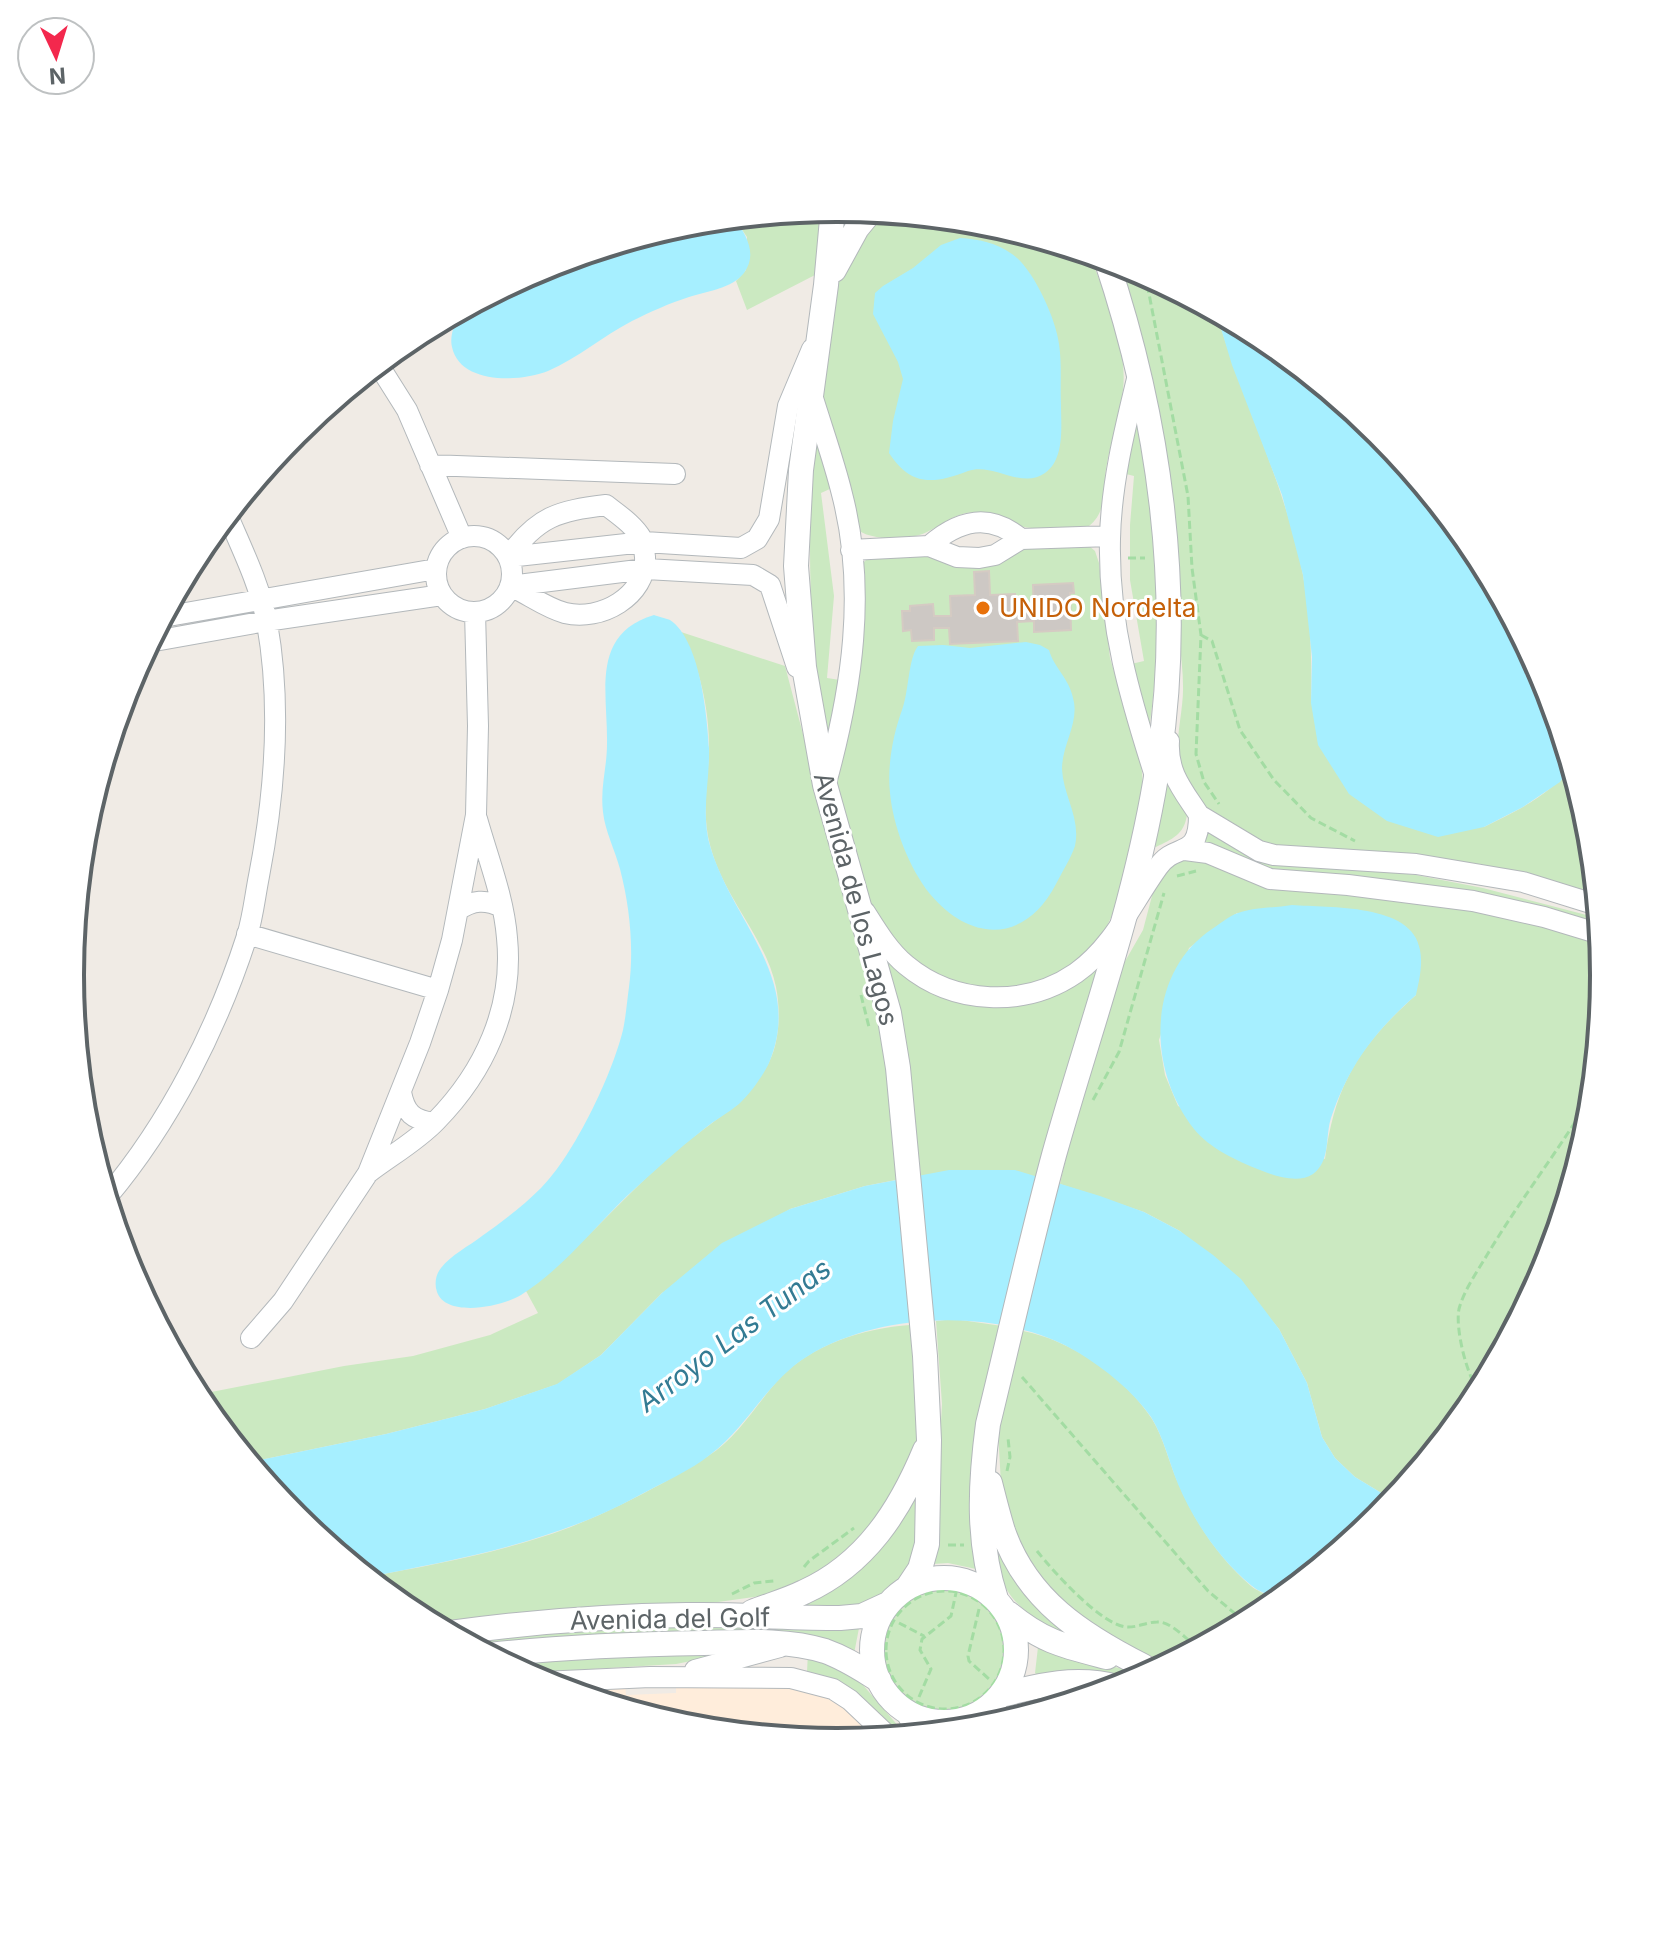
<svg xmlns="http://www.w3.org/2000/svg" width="1674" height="1949" font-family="Inter,sans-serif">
<rect width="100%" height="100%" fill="#f0ebe5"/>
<path fill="#ffeddb" d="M676,1681H725L819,1690L849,1707L880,1737L837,1741L687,1727L589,1697L599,1696L598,1683H625L626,1695L676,1693Z"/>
<path fill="#cbe9c1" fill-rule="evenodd" d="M821,209L815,275L747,310L736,281L746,270L747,237L734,218Z
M878,212L987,222L1089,253C1105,296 1128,344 1123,390C1120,417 1110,443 1106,469C1103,490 1107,512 1089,526C1069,529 1039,531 1020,526C1000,521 988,509 966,513C951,516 940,526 927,532C909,541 869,541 855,528L824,411L821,363L841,272Z
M1117,262L1131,266L1216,312C1242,400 1285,484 1303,575C1311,617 1312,661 1311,703L1484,827C1516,811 1550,796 1571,766L1589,825L1597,899L1274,846C1246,837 1194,807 1181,778C1171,754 1184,712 1183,686C1183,672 1181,657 1180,643Z
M1137,413C1153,510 1165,631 1149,728L1131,664L1144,661L1130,580V525L1134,476L1122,473Z
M813,430L832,488L821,493L834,596L827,678L840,680L827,745C807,641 808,536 813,430Z
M1088,545L1095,551L1099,563L1110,658L1141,762L1143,785L1140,810L1115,909L1104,932L1090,951L1052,977L1014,988L967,987L925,971L878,924L867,896L838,806L837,768L863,563L870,556Z
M681,632L785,666L877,1014L898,1135L892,1136L896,1180L865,1186L790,1209L662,1293L601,1355L558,1384L485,1409L386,1434L250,1462L196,1395L344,1366L413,1356L490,1335L538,1313L526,1291C579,1250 622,1198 672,1154C706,1125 741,1108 765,1069C780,1047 781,1012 776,987C766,938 723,897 710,845C702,815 707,785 709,755C710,712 701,669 681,632Z
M1166,775L1187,815C1184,835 1172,839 1156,847L1153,846Z
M1203,830L1366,869L1416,875L1483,888L1598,918L1599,927L1274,871L1201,841Z
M1187,854L1404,899L1506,916L1601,943L1604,975L1589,1125L1545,1268L1474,1401L1393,1500L1355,1477L1335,1458L1322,1437L1307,1383L1279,1329L1263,1310L1180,1231L1144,1212L1060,1184L1083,1085L1112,984L1143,930L1158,873ZM1237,913L1416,995C1360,1045 1335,1083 1325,1159L1178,1106L1165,1075L1159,1040L1189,948Z
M882,954C910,983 955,1014 998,1004C1032,995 1066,979 1099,967L1039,1178L921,1176L910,1078Z
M954,1319L1002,1326L976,1569L948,1563L933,1564L942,1404L936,1321Z
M910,1325L918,1436L900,1485L886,1508L847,1549L815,1574L788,1587L761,1596L711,1603L548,1611L433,1624L411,1612L367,1577C427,1566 487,1555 545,1536C596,1520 663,1485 708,1456C737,1438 756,1405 778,1380C810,1345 864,1328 910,1325Z
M1023,1331C1071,1340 1125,1377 1152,1419C1165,1440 1169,1465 1180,1487C1196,1524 1220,1559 1251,1586C1258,1592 1270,1595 1278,1600L1263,1612L1171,1661L1145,1655L1086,1627L1060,1603L1022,1548L1012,1529L1001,1484L998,1431Z
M915,1484C916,1500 921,1519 918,1534C912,1571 888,1600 850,1607C830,1610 807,1607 787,1606L813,1591Z
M995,1526L1049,1612L1071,1640C1016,1607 994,1597 995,1526Z
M881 1651a64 64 0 1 1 128 0a64 64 0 1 1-128 0Z
M681,1622L859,1628L854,1654L822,1638L792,1632L566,1636L476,1647L461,1639Z
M1038,1647L1146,1675L1133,1682C1101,1674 1069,1666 1037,1675L1035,1673Z
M737,1652L676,1664L525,1673L506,1663Z
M808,1652L857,1678L906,1735L894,1736L840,1685L807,1672Z"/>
<path fill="#a6efff" d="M734,218C746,234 758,254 744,273C731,289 707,291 689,297C670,303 650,312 632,321C603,336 578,358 548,371C521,382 460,385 452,347C449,336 456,322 458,312L544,266L688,222Z
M960,238C978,239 997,243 1012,254C1033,268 1056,319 1059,344C1062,364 1060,385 1061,405C1061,426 1065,459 1045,473C1022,490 993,462 968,471C934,484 911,487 889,453L893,421L903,379L898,362L873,314L875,293L883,286L913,268L941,245Z
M1216,312L1263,337L1380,432L1475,549L1546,681L1571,766L1560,782L1523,807L1484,827L1438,837L1387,821L1349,794L1318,745L1311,703L1312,657L1303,575L1282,495L1232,365Z
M654,615C656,616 668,619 670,620C700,640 707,714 709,748C710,782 700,815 711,849C734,923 804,980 769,1063C763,1076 750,1094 739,1104C728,1113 715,1120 704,1129C677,1150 652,1173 627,1196C593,1229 561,1270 521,1295C502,1307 446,1318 437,1292C434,1283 436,1274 441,1268C451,1255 469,1246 482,1236C502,1222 523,1206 541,1188C574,1155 612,1075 623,1030C626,1016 627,1001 629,987C634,949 630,907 620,869C615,850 605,831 603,812C600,787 607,768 607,744C608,693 590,634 654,615Z
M1026,642L1040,645L1049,650C1054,668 1069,678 1073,698C1080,722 1062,744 1062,769C1063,795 1081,818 1075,846C1071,858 1062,872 1056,884C1026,942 972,944 930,894C909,868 893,826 890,793C887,766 893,735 902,710C909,692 908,659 918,646L943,645L970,648Z
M1292,905C1329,908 1413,903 1420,950C1423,965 1419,981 1416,995C1375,1031 1349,1065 1331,1118C1325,1136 1331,1161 1313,1174C1298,1184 1275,1176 1260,1170C1237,1161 1209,1148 1194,1129C1147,1070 1146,973 1212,929C1220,924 1229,916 1238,913C1254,907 1275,908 1292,905Z
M949,1170H1015L1100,1196L1144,1212L1180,1231L1213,1255L1241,1279L1279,1329L1307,1383L1322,1437L1335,1458L1355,1477L1393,1500L1379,1517L1278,1600C1270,1595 1259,1592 1252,1586C1220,1560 1194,1522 1178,1484C1169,1462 1164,1438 1151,1417C1133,1391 1106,1370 1079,1353C1005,1308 883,1310 808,1356C768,1380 748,1426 711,1454C690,1471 662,1483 638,1496C554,1542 460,1559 367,1577L294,1517L250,1462L386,1434L485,1409L557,1384L601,1355L662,1293L722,1243L790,1209L865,1186Z"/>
<path fill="#cdc8c4" stroke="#d5cbc3" stroke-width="2" d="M989,571L990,595L1015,594L1016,614L1034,613L1033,585L1073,583L1074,593H1070L1071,630L1034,632V621L1017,622L1018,641L950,644L949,628H934V640L912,641L911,630L903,631L902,611H910V606L933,604L934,616H951L950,596L975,595L974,572Z"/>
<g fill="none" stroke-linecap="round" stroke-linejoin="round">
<defs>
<path id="minor" d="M378,364L407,410L462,538
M1138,375C1125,428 1111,484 1110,539C1108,625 1130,698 1156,779
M812,395C822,428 834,461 842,494C867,590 852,689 826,783
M430,465L675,474
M436 574a38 38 0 1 1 76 0a38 38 0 1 1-76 0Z
M1021,539L1110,536
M851,550L929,546L957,557L979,558L995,555L1021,539C989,512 959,520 929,546
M508,557L644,542L741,548L757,539L769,519L788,406L812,349
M508,557C538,516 558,511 606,505C619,515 634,525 642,539C645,544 644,551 645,557C647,596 600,622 565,613C546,608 528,594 510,586
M510,586L646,569L753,575L770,585L797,667
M163,617L436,569
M149,642L266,621L442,595
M1199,815L1259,851L1274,855L1416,864L1523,882L1597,905
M1185,850L1208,853L1270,879L1348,885L1473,901L1544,917L1600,934
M458,910C473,900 485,899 502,907
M865,912C877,931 889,951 906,965C954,1005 1025,1008 1076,973C1114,946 1132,903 1158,867C1176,841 1199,861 1199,815C1183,790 1167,773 1169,741
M247,934L438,990
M401,1092C405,1113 413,1120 434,1123
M368,1173C390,1156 417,1141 436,1121C484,1072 514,1008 507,938C504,898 488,858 477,819
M107,1197C170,1122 217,1029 247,936C253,917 255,896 259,876C275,793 282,707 267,623C260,585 242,549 227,514
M251,1338L283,1301L368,1173L420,1043L438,990L452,940L476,815L478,726L475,612
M695,1670L780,1647
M542,1682L650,1677L791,1678L833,1689L850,1700L888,1736
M905,1710L917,1734
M968,1729L976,1715"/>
<path id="tertiary" d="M833,208L826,285L801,470L796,566L804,667L825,785L889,1013L898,1068L925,1356L929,1440L927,1544L920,1569L908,1587
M834,270L857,228L871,211
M990,1483C994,1499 998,1515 1003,1531C1027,1600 1082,1635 1143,1666
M872 1650a72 72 0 1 1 144 0a72 72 0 1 1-144 0Z
M996,1599C977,1542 980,1484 988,1424C1010,1334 1030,1244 1054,1155C1091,1023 1139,894 1159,758C1184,592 1159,417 1106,259
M752,1612C770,1605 788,1600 804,1592C866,1564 900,1510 925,1450
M1008,1613C1043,1642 1064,1646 1107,1657
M450,1633C529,1622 608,1616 687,1615C738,1614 789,1618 840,1618L862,1616L888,1604
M490,1655C561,1647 633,1644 704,1643C743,1642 787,1639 825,1651C845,1658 861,1669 879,1680
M1001,1695C1040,1685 1077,1676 1117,1687"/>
</defs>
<use href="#minor" stroke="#b3b8bb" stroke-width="22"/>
<use href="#tertiary" stroke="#b3b8bb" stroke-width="26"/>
<path stroke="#a3dca3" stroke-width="3" stroke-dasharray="8 4" stroke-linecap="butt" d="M1145,273L1188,496L1192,568L1201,635L1196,754L1204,782L1219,804
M1128,558H1145
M1201,635L1212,641L1240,730L1274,780L1311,818L1355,841
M1177,876L1196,871
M861,995L869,1027
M1093,1100L1119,1052L1164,893
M1022,1377L1208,1591L1245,1622
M1479,1392C1467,1376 1455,1329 1459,1309C1464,1290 1477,1272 1487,1255C1520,1200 1559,1150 1592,1095
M1007,1471L1010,1457L1008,1438
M948,1545H964
M1037,1551C1053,1571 1100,1624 1126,1627C1136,1628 1147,1622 1157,1622C1171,1621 1185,1639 1198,1647
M804,1567L809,1561L854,1528
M886 1650a59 59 0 1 1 118 0a59 59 0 1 1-118 0Z
M732,1594L754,1583L774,1581
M979,1609L968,1656L969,1661L989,1679
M899,1623L924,1636
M919,1697L931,1669L920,1650L922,1639L951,1616L959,1579"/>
<use href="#minor" stroke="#fff" stroke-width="20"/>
<use href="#tertiary" stroke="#fff" stroke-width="24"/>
</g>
<circle fill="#e8710a" stroke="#fff" stroke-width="3" cx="983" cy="608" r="8"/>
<g text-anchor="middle" stroke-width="6" stroke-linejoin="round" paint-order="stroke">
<g font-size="26" fill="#c56008" stroke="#fff" text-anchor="start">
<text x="999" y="617">UNIDO Nordelta</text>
</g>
<g font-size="26" fill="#5d6467" stroke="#fff">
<text transform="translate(856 899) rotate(75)" y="9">Avenida de los Lagos</text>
<text transform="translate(670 1619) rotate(-1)" y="9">Avenida del Golf</text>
</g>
<g font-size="28" font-style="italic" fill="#337b93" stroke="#fff">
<text transform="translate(734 1335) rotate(-37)" y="10">Arroyo Las Tunas</text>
</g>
</g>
<path d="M0 0H1674V1949H0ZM84 975a753 753 0 1 1 1506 0a753 753 0 1 1-1506 0Z" fill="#fff" fill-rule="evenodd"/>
<path fill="none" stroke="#5d6467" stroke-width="4" d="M84 975a753 753 0 1 1 1506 0a753 753 0 1 1-1506 0Z"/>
<g transform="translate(56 56) rotate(176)"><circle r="38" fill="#ffffff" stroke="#bec1c2" stroke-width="2"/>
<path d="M0-6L14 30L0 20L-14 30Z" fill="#f3284d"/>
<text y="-12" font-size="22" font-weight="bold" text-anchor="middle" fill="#5d6467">N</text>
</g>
</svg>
